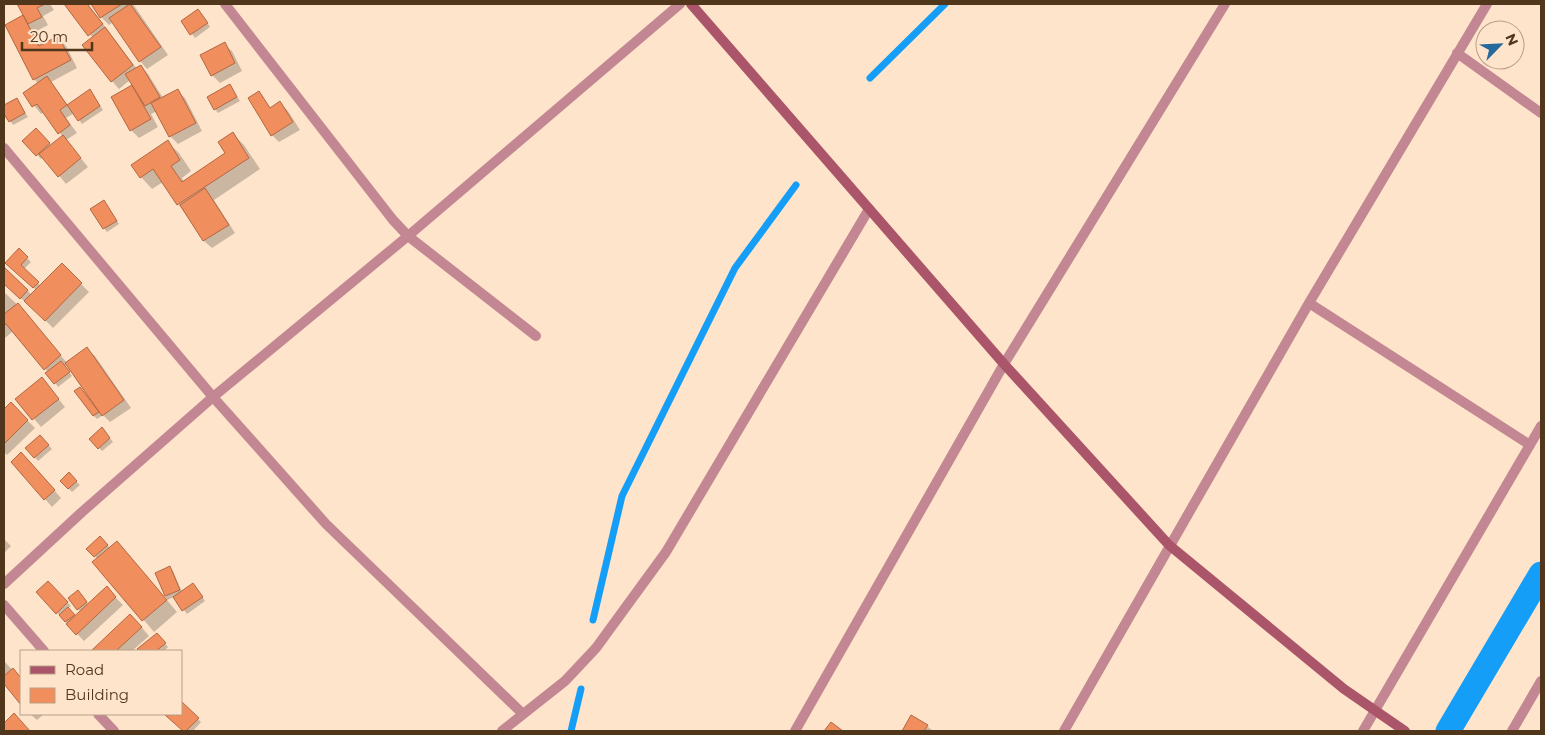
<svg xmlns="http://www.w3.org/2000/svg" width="1545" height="735" font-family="Montserrat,sans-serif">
<rect width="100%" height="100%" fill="#fee4cb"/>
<path fill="#0003" d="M18,4H50L54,10L43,16L48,25L35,32L42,46L58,38L66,46L77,68L51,82L68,106L90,90L103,110L82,124L74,113L66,118L77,133L66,140L88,167L66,184L43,156L41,159L24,141L36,129L52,146L63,137L44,112L41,114L24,93L39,84L34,79L6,26L25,16Z
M65,4H88L137,69L141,66L148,74L163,98L177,91L185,98L202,131L178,144L170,136L157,111L151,114L158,127L139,138L131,130L112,98L134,86L130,80L119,89L112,81L93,38Z
M92,4H133L168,55L147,69L140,61L113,22L109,25L101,17Z
M202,14L210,27L195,38L183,21Z
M224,44L232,51L242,71L220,83L212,75Z
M230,86L240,101L218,113L215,109Z
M259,93L271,109L280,103L288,111L300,130L279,142L272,135Z
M17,99L28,117L13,125L4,111V107Z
M233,134L244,145L260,169L214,200L235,233L212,248L204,241L163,182L152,189L141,177L167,142L179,153L191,171L182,178L184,182L227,154Z
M107,205L119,224L107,232L104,228Z
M19,250L31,262L24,269L41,286L62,265L89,292L53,328L25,300L24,301L4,283V269L32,295L36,290L7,263Z
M4,292L25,312L67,363L87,349L95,356L131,408L110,422L103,415L97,419L94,416L93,405L95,404L67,364L65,366L72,376L58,387L48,372L13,331L5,338L4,336Z
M49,387L65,407L41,427L17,399Z
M11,404L35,428L7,455L4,452V411Z
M105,432L113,442L102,451L91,439Z
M44,440L52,449L38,461L27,448Z
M29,461L61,498L52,507L45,499Z
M69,474L80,485L72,492L62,481Z
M100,538L110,548L117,542L167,600L156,573L169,567L173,571L182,592L196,588L205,601L187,614L174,597L167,600L177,612L154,632L94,562L98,559L88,549Z
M4,539L11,546L4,553Z
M48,582L71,606L68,608L76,617L81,612L78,609L82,595L89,605L114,596L123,605L84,641L37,592Z
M138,623L149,636L132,651H95L93,650Z
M160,638L168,647L164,651H140L139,649Z
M4,661L21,679V703L4,682Z
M181,703L201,722L193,731H184L167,715L181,714Z
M30,714H44L37,720Z
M912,717L927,726L933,731H903Z"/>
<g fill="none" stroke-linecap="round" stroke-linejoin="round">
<path stroke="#149ef8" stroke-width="7" d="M870,78L945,4
M593,620L622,496L735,268L796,185
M571,731L581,689"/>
<path stroke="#149ef8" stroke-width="25" d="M1448,731L1541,574"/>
</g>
<path fill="#f18e5e" stroke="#b26843" d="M17,4H45L37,8L42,17L28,24Z
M64,4H87L103,24L88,36Z
M91,4H122L100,18Z
M130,4L161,47L139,62L109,18Z
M198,9L208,23L190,35L181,21Z
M23,15L39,46L58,36L71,60L33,80L5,25Z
M105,27L133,65L111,82L82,45Z
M225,42L235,63L211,76L200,55Z
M141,65L160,97L145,106L125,74Z
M47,76L67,105L60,110L70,125L58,134L37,104L32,107L23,93Z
M230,84L237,97L214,110L207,97Z
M132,85L151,119L130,131L111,97Z
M90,89L100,106L78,121L67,105Z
M178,89L196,123L169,137L151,103Z
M259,91L270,108L280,101L293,122L271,136L248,98Z
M17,98L25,113L9,122L4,114V105Z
M36,128L50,143L36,156L22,141Z
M233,132L249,158L177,205L153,169L140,178L131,165L168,140L180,160L171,166L182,182L225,153L218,142Z
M63,135L81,158L58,177L39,154Z
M205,188L229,225L203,241L180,205Z
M104,200L117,221L103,229L90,209Z
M19,248L28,257L21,265L39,282L33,288L5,263Z
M62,263L82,283L45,321L24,301Z
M4,267L28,290L20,299L4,284Z
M18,303L61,355L44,370L6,324L4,325V314Z
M87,347L124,400L102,416L65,363Z
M61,361L70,372L54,384L45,373Z
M42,377L59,399L32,420L15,399Z
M80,387L99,412L93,416L74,391Z
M11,402L28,420L4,444V409Z
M102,427L110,438L98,449L89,439Z
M40,435L49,445L34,458L25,448Z
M21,452L55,490L44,500L11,462Z
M69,472L77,481L68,489L60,481Z
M100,536L108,545L94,557L86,549Z
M117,541L167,600L142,621L92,562Z
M170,566L180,590L165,596L155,573Z
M48,581L68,602L56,614L36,592Z
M193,583L203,597L182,611L173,597Z
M107,586L116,597L76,635L66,624Z
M78,590L87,602L77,610L68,598Z
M68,607L75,615L65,622L59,615Z
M130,614L142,627L116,651H93L92,650Z
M157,633L166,643L156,651H139L137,649Z
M13,668L21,678V705L4,684V676Z
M181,701L199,718L186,731H183L165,715L181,714Z
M14,713L30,731H4V723Z
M911,715L928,725L924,731H902Z
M831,722L843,731H824Z"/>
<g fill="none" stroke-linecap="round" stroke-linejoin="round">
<path stroke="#c38793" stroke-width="10" d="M225,4L393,220L408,236L536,336
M1457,53L1541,113
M4,148L213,397L326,524L523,714
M1309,303L1530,445
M4,584L82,512L213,397L408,236L680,4
M4,605L44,651
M98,714L114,731
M502,731L565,681L596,648L666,552L869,209
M795,731L1004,364L1225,4
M1064,731L1309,303L1487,4
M1363,731L1541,426
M1512,731L1541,681"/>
<path stroke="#ab556a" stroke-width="10" d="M691,4L1004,364L1169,545L1344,689L1405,731"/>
</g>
<rect width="1545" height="735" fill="none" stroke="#50371c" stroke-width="10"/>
<rect x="20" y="650" width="162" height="65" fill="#fee4cb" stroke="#b89f85"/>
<rect x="30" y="666" width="25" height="8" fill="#ab556a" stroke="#b89f85"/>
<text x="65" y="675" font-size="15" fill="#50371c">Road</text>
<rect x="30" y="688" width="25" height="15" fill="#f18e5e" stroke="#b89f85"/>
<text x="65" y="700" font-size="15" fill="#50371c">Building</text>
<g transform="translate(1500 45) rotate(66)"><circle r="24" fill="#fee4cb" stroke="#b89f85"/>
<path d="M0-4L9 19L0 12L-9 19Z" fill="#24689d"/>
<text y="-8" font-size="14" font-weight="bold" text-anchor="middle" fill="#50371c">N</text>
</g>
<path d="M22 42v8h70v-8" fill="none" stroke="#50371c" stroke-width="2.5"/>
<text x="30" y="42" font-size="15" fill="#50371c" stroke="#fee4cb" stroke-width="4" paint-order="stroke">20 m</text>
</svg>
